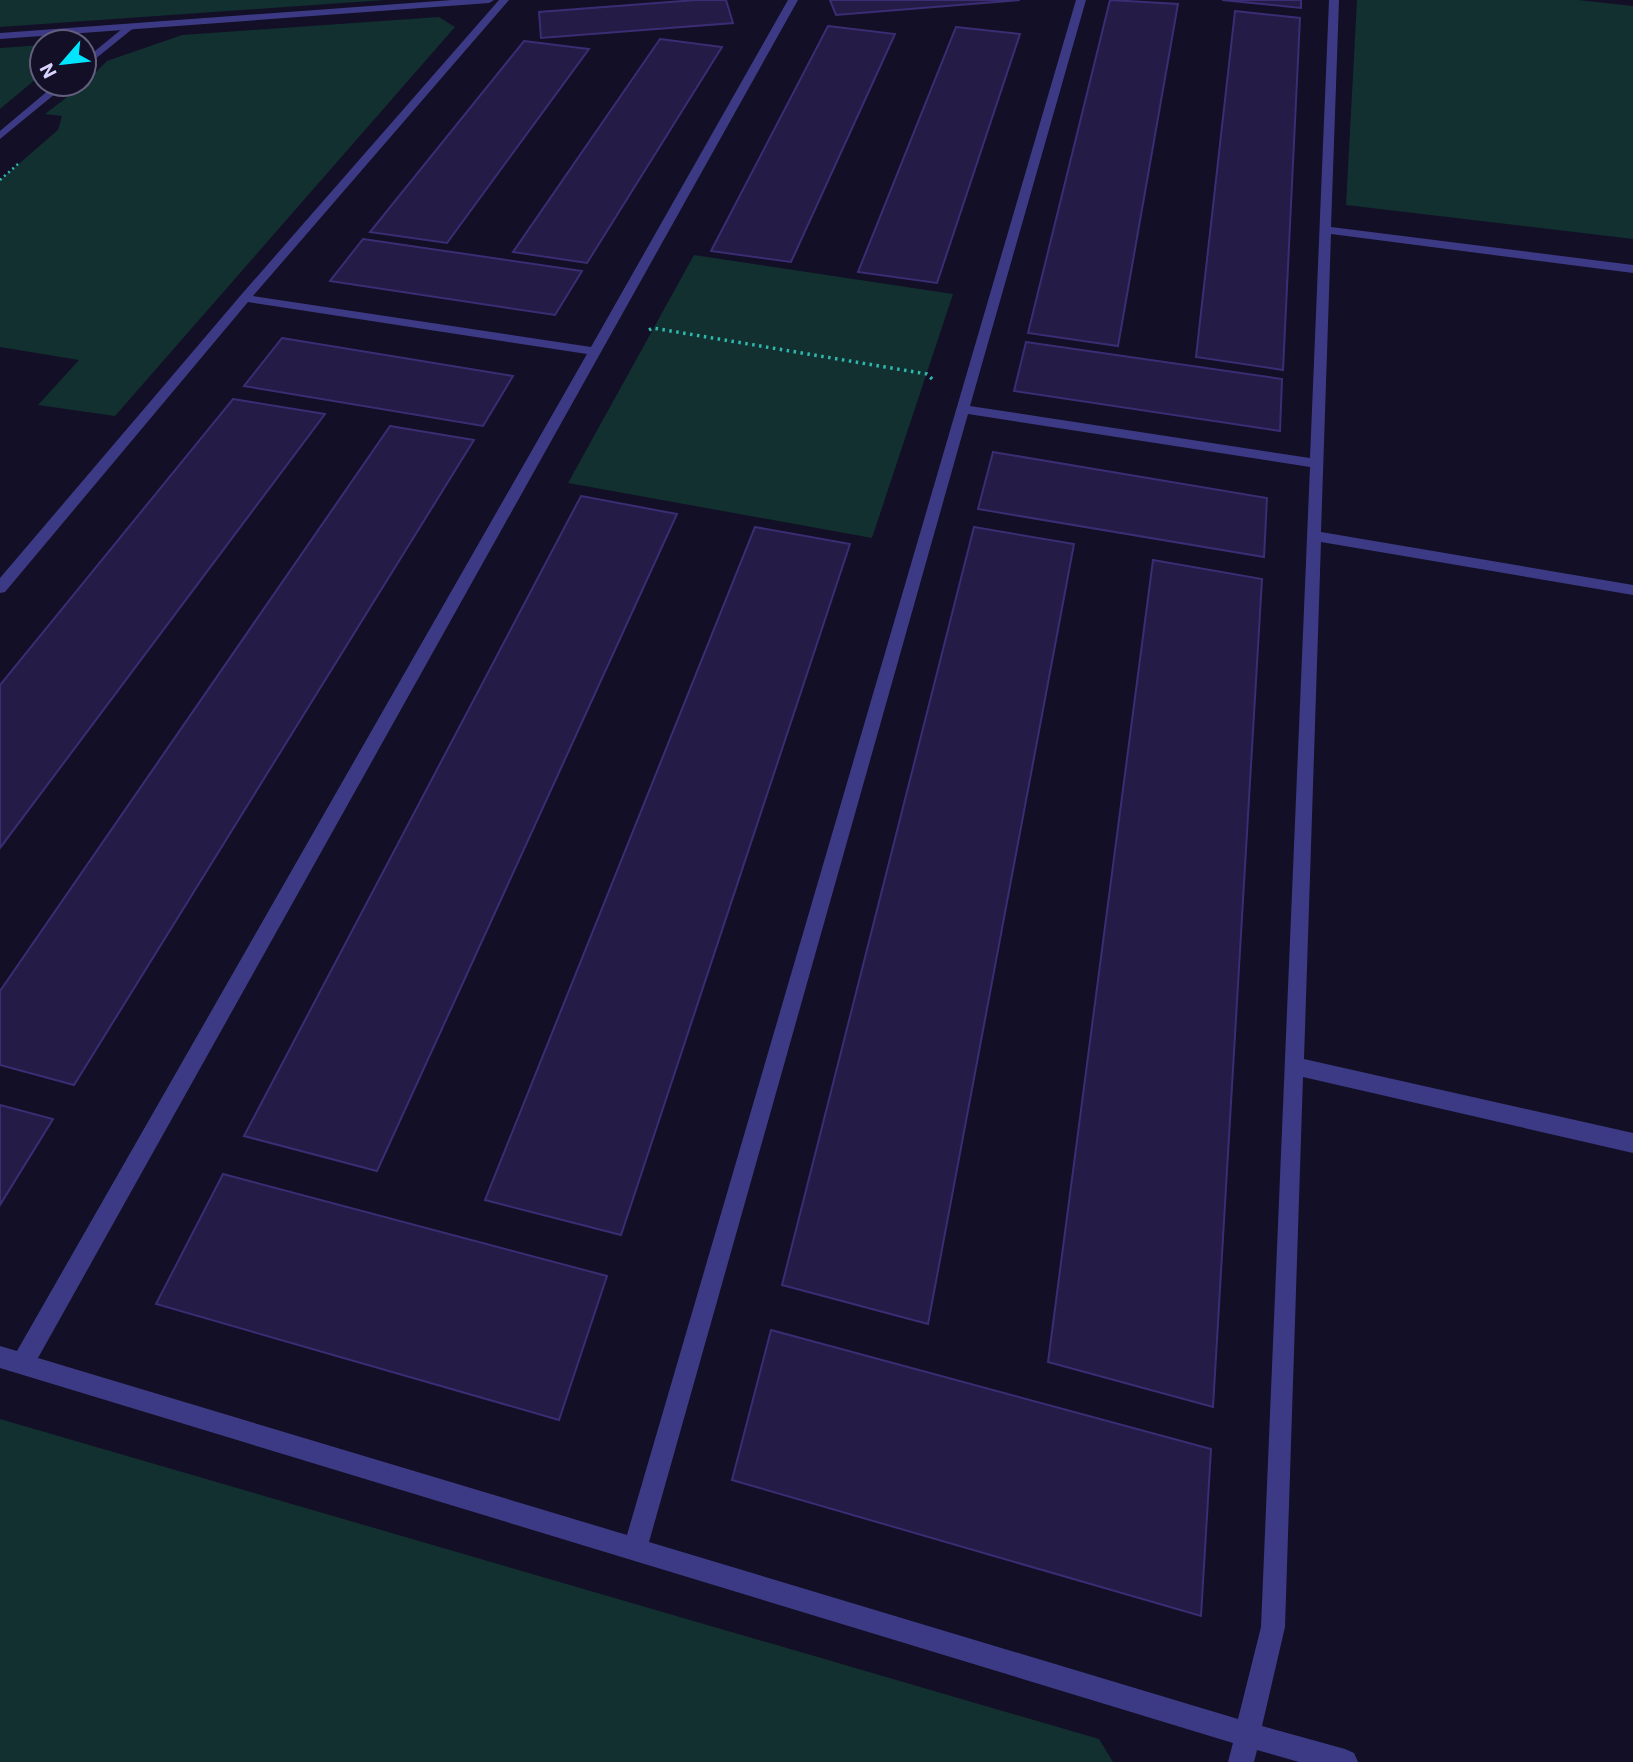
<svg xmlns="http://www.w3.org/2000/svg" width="1633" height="1762" font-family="Roboto,sans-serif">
<rect width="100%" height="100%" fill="#130f26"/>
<path fill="#12302f" d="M0,0H385L0,27Z
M1357,0H1578L1633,6V239L1346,205Z
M439,17L455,27L115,416L38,405L79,360L0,347V180L58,130L62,116L45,114L84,84L107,61L182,35Z
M42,45V74L0,109V48Z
M694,255L953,294L872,538L568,483Z
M0,1419L1099,1739L1113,1762H0Z"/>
<path fill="#241b47" stroke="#3b2d73" stroke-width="2" d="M696,0H726L733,23L541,38L539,12Z
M830,0H1020L836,15Z
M1110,0L1178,4L1118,346L1028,333Z
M1222,0H1301V8Z
M1235,11L1300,18L1283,370L1196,357Z
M828,26L895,34L791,262L711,251Z
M956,27L1020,34L937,283L858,272Z
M660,39L722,47L587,263L513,252Z
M524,41L589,49L447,243L370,232Z
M363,239L582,271L555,315L330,281Z
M282,338L513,376L483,426L244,386Z
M1026,342L1282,379L1280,431L1014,391Z
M233,399L325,414L0,848V685Z
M390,426L474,440L74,1085L0,1065V991Z
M993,452L1267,498L1264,557L978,509Z
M581,496L677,514L377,1171L244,1136Z
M755,527L850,544L621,1235L485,1200Z
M974,527L1074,544L928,1324L782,1285Z
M1153,560L1262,579L1213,1407L1048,1362Z
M0,1105L53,1119L0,1205Z
M223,1174L607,1276L559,1420L156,1304Z
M771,1330L1211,1449L1201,1616L732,1480Z"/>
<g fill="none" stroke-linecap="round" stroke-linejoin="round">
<path stroke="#2fb8b0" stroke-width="2.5" stroke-dasharray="2 3.5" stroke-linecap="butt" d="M0,180L18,164"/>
<path stroke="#2fb8b0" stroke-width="3.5" stroke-dasharray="2.5 4.5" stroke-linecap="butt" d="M649,330L653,328L927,374L934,381"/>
<path fill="#3d3a85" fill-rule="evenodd" d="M128,24L136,26L84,68V60Z
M56,84H67L0,139V131Z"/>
<path fill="#3d3a85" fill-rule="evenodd" d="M499,0H509L253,296L591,347L788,0H798L38,1358L627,1535L1076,0H1086L970,406L1310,458L1329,0H1339L1331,227L1633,265V273L1331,234L1321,532L1633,585V595L1321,542L1304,1059L1633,1133V1153L1303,1077L1285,1627L1262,1726L1345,1749L1354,1753L1358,1762H1299L1257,1750L1254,1762H1228L1233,1743L0,1368V1346L17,1351L587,354L248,302L5,592L0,593V578L241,295ZM968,414L1310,467L1261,1627L1238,1719L649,1542Z"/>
<path fill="#3d3a85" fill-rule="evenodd" d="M452,0H494L489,3L0,39V33Z"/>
</g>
<g transform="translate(63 63) rotate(242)"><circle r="33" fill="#130f26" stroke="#625e7d" stroke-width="2"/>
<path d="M0-5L12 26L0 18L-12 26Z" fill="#00e5ff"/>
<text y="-10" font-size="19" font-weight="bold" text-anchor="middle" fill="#d9d4ff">N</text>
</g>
</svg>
